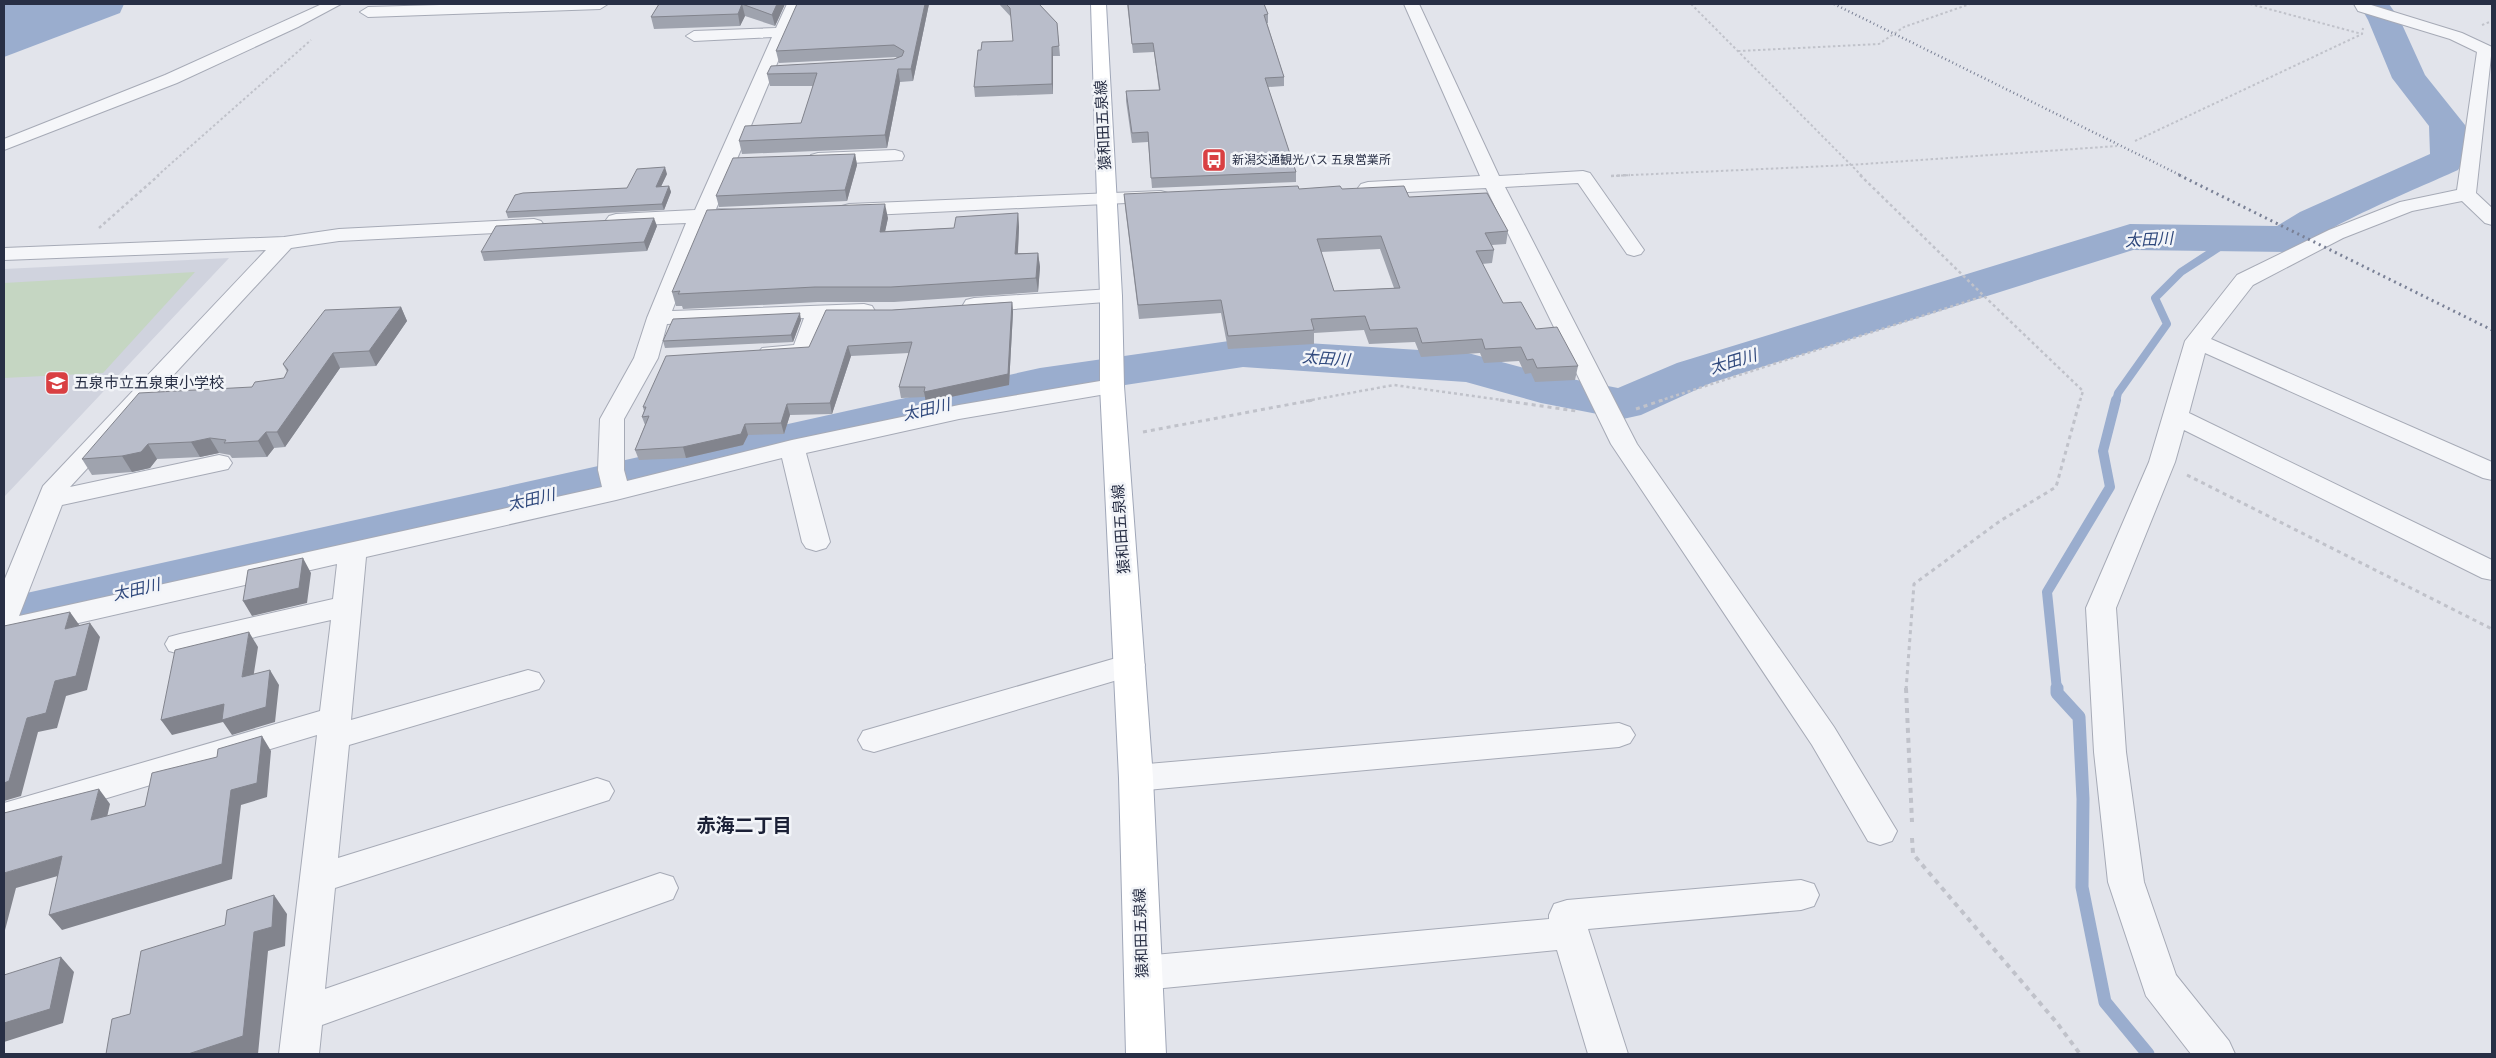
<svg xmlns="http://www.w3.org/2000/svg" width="2496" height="1058" font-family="'Space Grotesk','Noto Sans JP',sans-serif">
<rect width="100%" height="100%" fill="#e2e4eb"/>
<path fill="#d0d3de" d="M229,258L4,497V499V269Z"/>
<path fill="#c5d6c2" d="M195,272L103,373L4,378V283Z"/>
<path fill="#9aadce" d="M4,4H124L120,13L4,57Z"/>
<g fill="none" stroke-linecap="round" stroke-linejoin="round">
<path stroke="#9aadce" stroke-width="8" d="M2116,401L2118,393L2167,324L2155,298L2181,272L2221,246L2289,239"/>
<path stroke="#9aadce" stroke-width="10" d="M2057,690L2047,592L2110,487L2103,451L2116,400"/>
<path stroke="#9aadce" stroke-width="13" d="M2057,688V693L2079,717L2083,799L2082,887L2105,1002L2148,1054"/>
<path fill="#9aadce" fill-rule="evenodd" d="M2359,4H2389L2400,20L2425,75L2465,125L2468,154L2458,170C2430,183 2317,229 2304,248L2289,252L2133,250L1711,383L1641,415L1623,419L1541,403L1466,382L1243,367L1040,398L4,639V598L1040,368L1243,339L1468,353L1546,374L1618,388L1677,363L2130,224L2277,226L2300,212L2430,154L2429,126L2392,78L2368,20Z"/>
<defs>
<path id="minor" d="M322,4H341L298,27L177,83L4,150V139L165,75Z
M476,4H608L600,9L368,17L360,12L368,7Z
M787,4H802L716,209L748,210L751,214L748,218L707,222L672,311L864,304L872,306L875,311L872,316L827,318L811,356C796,360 777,362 762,358L758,353L762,348L794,345L804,318L667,324L658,358L624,419V470L627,481L792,440L959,405L1112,379L1121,381L1124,386L1121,391L1112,393L959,419L806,453L830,542L826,548L816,551L806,548L802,542L782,458L616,500L366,557L351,720L528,670L539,673L544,681L539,689L349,745L338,858L597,778L609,782L614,791L609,800L335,888L325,989L660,873L673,877L678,888L673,899L322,1025L319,1054H279L317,735L4,829V803L320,711L331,620L180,654L169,651L165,644L169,637L180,634L333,599L337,564L4,640V581L43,486L266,250L4,260V248L284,237L339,229L534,219L541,221L544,225L541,229L534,231L339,241L291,248L70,487L219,455L228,457L232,463L228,469L62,505L19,616L602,487L598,470L600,419L634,358L647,318L686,223L616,226L609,224L606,220L609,216L616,214L695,210L772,37L694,41L686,36L694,31L776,28Z
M1404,4H1419L1499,176L1583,171L1590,173L1644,250L1641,254L1634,256L1627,254L1578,183L1505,187L1637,444L1834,727L1897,831L1892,841L1880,845L1868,841L1812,745L1611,444L1486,188L1368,194L1361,192L1358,188L1361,184L1368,182L1480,176Z
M2354,4H2368L2462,33L2492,47L2476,193L2492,208V225L2485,223L2462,201L2412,211L2343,238L2253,285L2211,339L2492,462V480L2483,478L2205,353L2189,413L2492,560V580L2482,578L2184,430L2175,462L2116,608L2126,752L2144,882L2176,975L2229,1041L2235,1054H2191L2146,996L2108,882L2094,752L2086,608L2149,462L2185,341L2237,275L2329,230L2400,202L2457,190L2477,52L2450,39L2358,11Z
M895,150L902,152L904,156L902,160L818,165L811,163L809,159L811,155L818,153Z
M1161,191L1168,193L1171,197L1168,201L849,216L842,214L839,210L842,206L849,204Z
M1111,289L1119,291L1122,296L1119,301L974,312L966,310L963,305L966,300L974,298Z
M1130,654L1141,657L1145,665L1141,673L874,752L863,749L858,740L863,731Z
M1619,723L1630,727L1635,735L1630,743L1619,747L1136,791L1124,787L1119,778L1124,769L1136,765Z
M1801,880L1814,884L1819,895L1814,906L1801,910L1588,929L1628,1054H1588L1557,950L1143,990L1130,985L1124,973L1130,961L1143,956L1549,919V915L1554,904L1567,900Z"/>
<path id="major" d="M1091,4H1106L1122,296L1124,386L1153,778L1166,1054H1126L1119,778L1100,386V296Z"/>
</defs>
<use href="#minor" stroke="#a6aab6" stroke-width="2"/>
<use href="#major" stroke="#a0a7b8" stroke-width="2"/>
<path stroke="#c0c2ca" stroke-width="2" stroke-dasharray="2.5 2.5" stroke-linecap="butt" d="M1691,4L1862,176
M2250,4L2362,34
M2482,25L2492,21
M1738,51L1879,44L1904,27L1970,4
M2135,141L2362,34L2363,28
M157,176L311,40
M1611,176L1850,165L2117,146"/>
<path stroke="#c0c2ca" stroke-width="2.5" stroke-dasharray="3 3" stroke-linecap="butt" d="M1860,175L1984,296
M1611,176L1630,175
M99,228L159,175
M1306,401L1394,385L1509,401
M1659,401L1984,296L2083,391L2080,401"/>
<path stroke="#c0c2ca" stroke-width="3" stroke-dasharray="4 4" stroke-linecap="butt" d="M1500,400L1576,411
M1636,409L1663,400
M1143,432L1313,400
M2187,475L2492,629
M1906,690L1914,584L2000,521L2056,487L2080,400"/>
<path stroke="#c0c2ca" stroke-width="4" stroke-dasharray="5 5" stroke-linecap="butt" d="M1906,688L1912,822
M1912,838L1913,854L2057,1023L2080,1054"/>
<use href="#minor" fill="#f5f6f9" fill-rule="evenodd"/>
<use href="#major" fill="#fff" fill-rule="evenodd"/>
<path stroke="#7a8196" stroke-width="2.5" stroke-dasharray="1 3" stroke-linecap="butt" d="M1834,4L2182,176"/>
<path stroke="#7a8196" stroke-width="3" stroke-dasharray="2 4" stroke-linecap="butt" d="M2179,175L2492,330"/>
</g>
<path fill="#9fa3ae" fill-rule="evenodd" d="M659,4H785L775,26L745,16L740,26L654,29L651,17Z
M929,4L913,81L900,82L887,148L742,154L739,141L801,123L813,86H770L767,74L894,59L897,58L896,57L779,63L776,51Z
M999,4H1039L1057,23L1060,56H1053V94L975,97L974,87L981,50L1013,41L1011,17Z
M1127,4H1264L1268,14V23H1267L1284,77V86L1268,87L1296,172V182L1152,188L1148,142L1132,143L1126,101V91L1159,90L1154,52L1133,53Z
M855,154L857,165L847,201L719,207L716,196Z
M667,174L661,186H669L671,192L664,210L508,218L506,212L627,188Z
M1299,189H1342L1409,197L1508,231L1506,244L1492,245L1494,250L1492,263L1482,264L1503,303L1536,329L1578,366L1575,380L1535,382L1531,373L1525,374L1519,361L1484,363L1480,353L1421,357L1415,342L1369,344L1364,330L1314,333V344L1228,349L1221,313L1139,319L1125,207L1124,194ZM1380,249L1394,288L1334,291L1321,252Z
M1018,213L1019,227L1018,253H1038L1040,267L1038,292L894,302H818L683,309L682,306H676L672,292L888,218L885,231L954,228Z
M657,226L647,251L484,261L481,252Z
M1012,302L1013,312L1009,385L926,402L925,397L901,398L899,387L909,353L851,356L832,414L790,415L784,434L748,435L743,445L686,458L639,460L635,450L645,425L642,417L644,411L643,407L809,347L892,310Z
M401,307L407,321L376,366L340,368L285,447L274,448L267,457L232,458L230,455L219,453L200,457L157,459L150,468L132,472L92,475L82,459L252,387L284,378L287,372L283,364Z
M801,320L793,342L665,348L663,341Z"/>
<path fill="#82848d" d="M742,4L745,16L740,26L738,14Z
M777,4H785L775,26L772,15Z
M925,4H929L913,81L911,69Z
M1052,47L1053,56V94L1052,84Z
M898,69L900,82L887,148L885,135Z
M855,154L857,165L847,201L845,190Z
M665,167L667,174L658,193L656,187Z
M669,186L671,192L664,210L662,204Z
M885,204L888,218L882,246L880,232Z
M1018,213L1019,227L1017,268L1015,254Z
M654,218L657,226L647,251L644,242Z
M1038,253L1040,267L1038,292L1036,278Z
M1012,302L1013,312L1009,385L926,402L924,392Z
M401,307L407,321L376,366L369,351Z
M800,313L801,320L793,342L791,335Z
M848,346L851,356L832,414L830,403Z
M333,353L340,368L285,447L277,432Z
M787,404L790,415L784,434L781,423Z
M745,424L748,435L743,445L686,458L683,447Z
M266,432L274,448L267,457L258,441Z
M210,438L219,453L200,457L191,442Z
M148,444L157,459L150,468L132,472L122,456Z
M303,558L311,573L307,603L252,616L243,601Z
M70,612L80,626L65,629Z
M90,623L100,637L87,690L66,696L57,728L38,732L21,796L4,801V783L27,718L55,681Z
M249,632L258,647L251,692L242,677Z
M270,670L279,685L275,722L232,735L223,722L172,735L161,720Z
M262,736L271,751L267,797L241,805L232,879L62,930L49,915L231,790Z
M99,789L110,804L103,835L91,820Z
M62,856L75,871L16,888L4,934V873Z
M274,895L287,914L285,946L268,951L258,1054H188Z
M61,957L74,972L63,1023L4,1042V1023Z"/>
<path fill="#b9bdca" stroke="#82848d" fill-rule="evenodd" d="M659,4H777L772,15L742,4L738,14L651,17Z
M797,4H925L911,69H898L885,135L739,141L745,126L801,123L817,73L767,74L771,66L894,59L902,56L904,51L894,45L776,51Z
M1006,4H1039L1057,23L1059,46L1052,47V84L974,87L978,50H981L982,42L1013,41L1010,8Z
M1128,4H1264L1268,14L1264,15L1284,77L1265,78L1296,172L1151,178L1148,132L1132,133L1126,91L1160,90L1153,43L1132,44Z
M855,154L845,190L716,196L733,158Z
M665,167L656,187L669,186L662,204L506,212L515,195L523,193L627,188L637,169Z
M1298,186L1299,189L1340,186L1342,189L1404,186L1409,197L1487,193L1508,231L1485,233L1494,250L1476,251L1503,303L1521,302L1536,329L1557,327L1578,366L1537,368L1533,359L1527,360L1521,347L1485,349L1482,339L1422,343L1417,328L1370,330L1365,316L1311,319L1314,330L1228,336L1221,300L1138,305L1124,194ZM1381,236L1400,288L1334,291L1317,239Z
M885,204L880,232L954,228L956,217L1018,213L1015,254L1038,253L1036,278L891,287H815L678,294L680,291L672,292L707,210Z
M654,218L644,242L481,252L496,226Z
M1012,302L1008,374L924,392L925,387H899L912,342L848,346L830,403L787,404L781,423L745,424L741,434L683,447L635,450L649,416L642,417L646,407H643L666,356L809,347L826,310H892Z
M401,307L369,351L333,353L277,432H266L258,441L224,443L226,440L210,438L191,442L148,444L141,452L122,456L82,459L139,393L252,387L255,382L284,378L288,370L283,364L325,310Z
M800,313L791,335L663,341L673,319Z
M303,558L299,588L243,601L248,570Z
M70,612L65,629L90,623L76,676L55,681L46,713L27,718L9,781L4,783V626Z
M249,632L242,677L270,670L266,707L222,720L224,704L161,720L175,650Z
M262,736L257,783L231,790L222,864L49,915L62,856L4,873V813L99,789L91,820L145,806L152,773L217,757L218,749Z
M274,895L272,927L254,932L243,1036L188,1054H106L112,1019L130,1014L141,951L225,925L227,910Z
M61,957L50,1009L4,1023V975Z"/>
<defs>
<symbol id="bus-square" viewBox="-11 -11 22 22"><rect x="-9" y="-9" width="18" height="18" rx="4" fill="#d93f42" stroke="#f2f4f8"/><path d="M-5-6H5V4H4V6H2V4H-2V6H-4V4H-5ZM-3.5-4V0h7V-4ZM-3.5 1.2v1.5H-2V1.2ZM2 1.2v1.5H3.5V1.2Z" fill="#fff"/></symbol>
<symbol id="school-square" viewBox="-11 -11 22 22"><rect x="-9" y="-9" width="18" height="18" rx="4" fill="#d93f42" stroke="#f2f4f8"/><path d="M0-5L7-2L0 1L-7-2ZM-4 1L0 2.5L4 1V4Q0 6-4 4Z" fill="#fff"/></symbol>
</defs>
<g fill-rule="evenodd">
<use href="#bus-square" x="1200" y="146" width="28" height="28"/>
<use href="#school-square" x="43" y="369" width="28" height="28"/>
</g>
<g text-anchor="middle" stroke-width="5" stroke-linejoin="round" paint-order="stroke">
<g font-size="12" fill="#282f45" stroke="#f2f4f8" text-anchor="start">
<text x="1232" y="164">新潟交通観光バス 五泉営業所</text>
</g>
<g font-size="15" fill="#282f45" stroke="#f2f4f8">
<text transform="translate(1103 125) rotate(-93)" y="5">猿和田五泉線</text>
<text transform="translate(1121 529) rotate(-94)" y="5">猿和田五泉線</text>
<text transform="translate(1141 933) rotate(-92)" y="5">猿和田五泉線</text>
</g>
<g font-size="15" fill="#282f45" stroke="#f2f4f8" text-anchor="start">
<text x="74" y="388">五泉市立五泉東小学校</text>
</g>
<g font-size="16" font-style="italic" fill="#2f487c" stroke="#f2f4f8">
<text transform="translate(2149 239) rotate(-3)" y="6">太田川</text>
<text transform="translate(1326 358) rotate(4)" y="6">太田川</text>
<text transform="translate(1733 361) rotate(-17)" y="6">太田川</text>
<text transform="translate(926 409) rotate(-13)" y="6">太田川</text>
<text transform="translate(531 499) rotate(-13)" y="6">太田川</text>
<text transform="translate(136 589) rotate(-13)" y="6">太田川</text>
</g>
<g font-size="19" font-weight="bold" fill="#1b2036" stroke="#f2f4f8">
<text x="744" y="832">赤海二丁目</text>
</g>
</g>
<rect width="2496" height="1058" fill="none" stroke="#282f45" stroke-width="10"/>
</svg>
